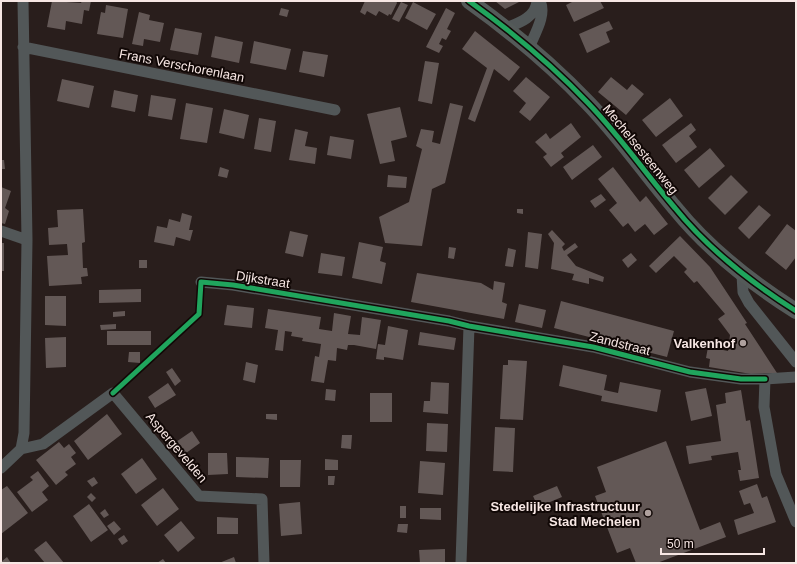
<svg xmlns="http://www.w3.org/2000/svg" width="797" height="564" font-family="Arial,sans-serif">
<rect width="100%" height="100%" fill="#291e1c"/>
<path fill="#635856" d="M52,1L81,3L82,1H91L89,11L84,10L82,24L66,21L65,30L47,27Z
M365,1H396L397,3L391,15L389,14L388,16L379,11L376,16L367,11L365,15L360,12Z
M495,1H521L505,9Z
M574,1H600L604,8L574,22L566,5Z
M401,2L408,5L399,22L392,19Z
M413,2L436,14L427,30L405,18Z
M106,5L128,9L123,38L97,34L101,12L105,13Z
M281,8L289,10L287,17L279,15Z
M446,8L455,13L447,29L451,31L446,40L442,38L439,44L443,46L439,53L426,47Z
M139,12L150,15L149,20L164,23L160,42L144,39L143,46L132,44Z
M609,21L613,29L606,32L610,42L587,53L579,34Z
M175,28L202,33L198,55L170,50Z
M475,31L520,67L509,81L494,69L475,122L468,119L487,68L462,49Z
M215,36L243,42L239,63L211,57Z
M254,41L291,49L286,70L250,63Z
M303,51L328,55L324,77L299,72Z
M425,61L439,63L432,104L418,101Z
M526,77L550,97L530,121L519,112L526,103L513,91Z
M611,77L627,90L632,84L644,94L626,115L598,92Z
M62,79L94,86L89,108L57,101Z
M114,90L138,95L135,112L111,107Z
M151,95L176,99L172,120L148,116Z
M670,98L683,116L656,137L642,120Z
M186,103L213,108L207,143L180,139Z
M450,103L463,106L445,183L432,189L422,246L385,243L379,217L409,202L422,149L416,146L421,129L434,131L432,142L440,144Z
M400,107L407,137L391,141L395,161L380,164L367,114Z
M224,109L249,115L244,139L219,133Z
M259,118L276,121L271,152L254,149Z
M571,123L581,137L561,153L564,157L551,167L543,157L547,154L535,142L546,133L550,139Z
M691,123L696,130L689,136L697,147L676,163L662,145Z
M295,129L308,132L305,146L317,148L315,164L289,160Z
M330,136L354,140L351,159L327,155Z
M593,145L602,157L572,180L563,167Z
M710,148L725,166L699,188L684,170Z
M1,160H4L5,169H1Z
M220,167L229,170L227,178L218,176Z
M613,167L640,202L646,196L668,224L654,235L645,224L635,232L628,223L623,227L609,210L617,203L598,179Z
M388,175L407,177L406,188L387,187Z
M731,175L748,192L725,215L708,198Z
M1,187L11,191L5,208L9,211L5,224L1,223Z
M601,194L606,200L595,208L590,201Z
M759,205L771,215L749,239L738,228Z
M83,209L85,242L82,243L83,268H87L88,276L81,277L82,284L49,286L47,256L68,255L67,244L49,245L48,228L58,227L57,210Z
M517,209H523V214L517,213Z
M182,213L192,216L189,230H193L190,241L176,237L174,246L154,242L157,226L167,228L169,219L180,222Z
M787,224L796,231V257L786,270L765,253Z
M552,230L565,244L562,247L564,251L575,243L578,247L567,255L576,266L604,277L603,282L589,278V284L572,280L574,274L551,269L554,243L548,234Z
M290,231L308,235L303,257L285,253Z
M528,232L542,234L538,269L525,267Z
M680,236L710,267L747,323L745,324L777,373L751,374L709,367L710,359L706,358L708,347L728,351L730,335L718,319L725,314L697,281L694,283L684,272L687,269L674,256L656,273L649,266Z
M359,242L383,247L380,261L386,263L382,284L352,278Z
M1,243H4V271H1Z
M449,247L456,248L454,259L448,258Z
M508,248L516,250L513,267L505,266Z
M321,253L345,257L342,276L318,273Z
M631,253L637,260L628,268L622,260Z
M139,260H147V268H139Z
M417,273L481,283L493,290L494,281L505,283L502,302L507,304L504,319L411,302Z
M141,289V302L99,303V290Z
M45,296H66V326L45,325Z
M561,301L674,331L667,357L554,328Z
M519,304L546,310L542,328L515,322Z
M227,305L254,308L252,328L224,325Z
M268,309L321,317L319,329L332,331L334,313L351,316L348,334L360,335L362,317L381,320L376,349L354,345H348L347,350L337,348L336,361L328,360L324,383L311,381L315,356L319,357L321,344L302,341L303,338L291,336L292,332L285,331L283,351L275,350L278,330L265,328Z
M125,311V316L113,317V312Z
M116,324V329L101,330L100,325Z
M388,326L408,330L403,360L384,357V360L376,359L378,344L385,345Z
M107,331H151V345H107Z
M420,332L456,338L454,350L418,345Z
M66,337V367L46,368L45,338Z
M129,352H140V363L128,362Z
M508,360L527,361L523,420L500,419L503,365H508Z
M246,362L258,365L255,383L243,380Z
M563,365L607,375L604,390L618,393L620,382L661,390L657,412L601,401L602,396L559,386Z
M172,368L181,381L175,386L166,372Z
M431,382L449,383L448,414L423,412L424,401H430Z
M168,383L176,395L155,408L148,397Z
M706,388L712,416L691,421L685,392Z
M326,389L336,390L335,401L325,400Z
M741,390L746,421L750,420L759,478L740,481L738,470H741L738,452L711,456L712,460L689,464L686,446L721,441L716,405L726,403L725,393Z
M370,393H392V422H370Z
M107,414L122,434L88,460L74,441Z
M266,414H277V420L266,419Z
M427,423L448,424L447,452L426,451Z
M495,427L515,428L513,472L493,471Z
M192,431L200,443L182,456L173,444Z
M342,435H352L351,449L341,448Z
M666,441L700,530L720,522L726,537L657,563H636L630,548L617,553L595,496L606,492L597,467Z
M59,442L64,448L69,444L76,453L71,457L76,464L65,472L68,475L56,485L36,460Z
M208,453H227L228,474L208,475Z
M236,457L269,458L268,478L236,477Z
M142,458L157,479L136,494L121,474Z
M325,459L338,460V470H325Z
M280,460H301L300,487H280Z
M420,461L445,463L443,495L418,493Z
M38,471L49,486L42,492L48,500L32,512L17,492L33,480L30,477Z
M328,476H335L334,485H328Z
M94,477L98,483L92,487L87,481Z
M757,484L762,498L767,496L776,522L738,535L734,520L754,513L750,503L744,505L739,491Z
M7,486L28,513L1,534V490Z
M557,486L562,497L538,507L533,496Z
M163,488L179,509L157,526L141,505Z
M91,493L96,498L92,502L87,497Z
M300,502L302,534L281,536L279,504Z
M89,504L108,530L91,542L73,516Z
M400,506H406V518H400Z
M420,508H441V520L420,519Z
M105,509L109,515L104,518L100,513Z
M217,517L238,518V534H217Z
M114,521L121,529L114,535L107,526Z
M181,521L195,538L178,552L164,535Z
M398,524H408L407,533L397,532Z
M124,535L128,541L122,545L118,539Z
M46,541L64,563H45L34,550Z
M445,549V563H420L419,550Z
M7,557L11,563H1V562Z
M234,557L236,563H219Z
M163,559L166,563H157Z"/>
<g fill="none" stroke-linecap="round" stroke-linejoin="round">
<path stroke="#525758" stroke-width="5.5" d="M113,393L199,314L201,282"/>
<path stroke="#525758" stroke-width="11" d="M506,28C519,23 536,17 537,1
M23,47L335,110
M529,48C534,35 547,15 540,1
M1,231L27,240
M742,275L743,292L749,303L796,362
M201,282L233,285L449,321L469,326L593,347L690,372L741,379H765
M796,377L765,379L764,407L776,474L796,522
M21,449L43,444L113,393L199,496L262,499L264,563
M1,468L21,449L24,433L27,240L23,1
M461,563L469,326"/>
<path stroke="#545a59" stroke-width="16" d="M469,1C511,31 552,65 588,103C620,136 645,173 675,208C709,250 750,282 796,311"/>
<defs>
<path id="cycleway" d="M469,1C511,31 552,65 588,103C620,136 645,173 675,208C709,250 750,282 796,311
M113,393L199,314L201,282L233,285L449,321L469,326L593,347L690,372L741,379H765"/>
</defs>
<use href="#cycleway" stroke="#110806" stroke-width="8"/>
<use href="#cycleway" stroke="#20a55d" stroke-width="5"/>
</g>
<g fill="#afa19e" stroke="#110806" stroke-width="1.5">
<circle cx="743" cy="343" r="4"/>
<circle cx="648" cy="513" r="4"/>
</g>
<g text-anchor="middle" stroke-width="4" stroke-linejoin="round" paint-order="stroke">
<g font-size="13" fill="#f7e7e4" stroke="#110806">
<text transform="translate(182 65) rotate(11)" y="5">Frans Verschorenlaan</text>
<text transform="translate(641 149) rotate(51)" y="5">Mechelsesteenweg</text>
<text transform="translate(263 279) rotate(9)" y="5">Dijkstraat</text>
<text transform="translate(620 343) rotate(14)" y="5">Zandstraat</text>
<text transform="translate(177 447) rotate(50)" y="5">Aspergevelden</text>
</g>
<g font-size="13" font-weight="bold" fill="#f7e7e4" stroke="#110806" text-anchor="end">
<text x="735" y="348">Valkenhof</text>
<text x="640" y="511">Stedelijke Infrastructuur<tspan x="640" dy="15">Stad Mechelen</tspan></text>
</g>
</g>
<rect width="797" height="564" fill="none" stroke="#f7e7e4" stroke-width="4"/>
<path d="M661 548v6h103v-6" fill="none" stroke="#f7e7e4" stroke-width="2"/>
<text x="667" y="548" font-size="12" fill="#f7e7e4" stroke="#110806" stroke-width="3" paint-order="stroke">50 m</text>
</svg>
